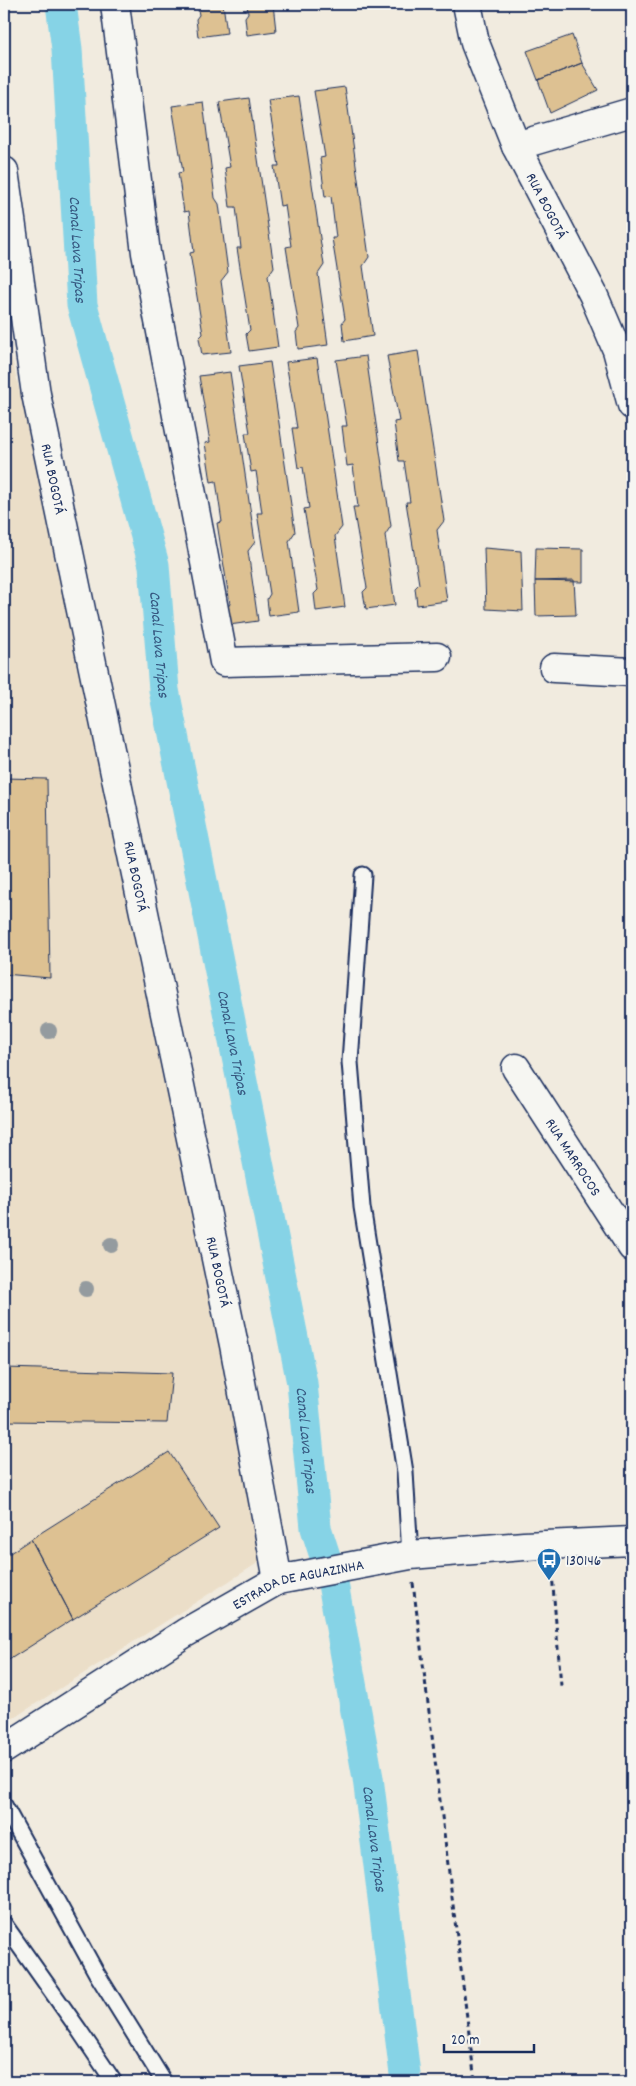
<svg xmlns="http://www.w3.org/2000/svg" width="636" height="2086" font-family="Dekko,sans-serif">
<rect width="100%" height="100%" fill="#f1ebdf"/>
<filter id="ink" filterUnits="userSpaceOnUse"><feTurbulence type="fractalNoise" baseFrequency=".02" numOctaves="2"/><feDisplacementMap in="SourceGraphic" scale="10" xChannelSelector="R" yChannelSelector="G"/><feConvolveMatrix kernelMatrix="1 2 1 2 8 2 1 2 1" color-interpolation-filters="sRGB"/></filter>
<g filter="url(#ink)">
<path fill="#ebdec8" d="M4,328L109,749L275,1552L4,1724Z"/>
<g fill="none" stroke-linecap="round" stroke-linejoin="round">
<path stroke="#86d3e6" stroke-width="31" id="s1" d="M61,4L67,49L82,305L154,565L164,690L302,1383L316,1528L332,1578L368,1778L406,2082"/>
</g>
<path fill="#ddc192" stroke="#1b2f5e" d="M197,4H223L227,33L198,37L196,19L199,15Z
M247,4H273L276,31L247,35L245,17L248,13Z
M572,35L582,63L538,80L527,51Z
M582,63L598,90L550,113L538,80Z
M345,87L369,257L363,266L373,336L344,341L342,323L345,319L332,238H336L331,196L325,197L320,158L325,157L314,91Z
M299,96L324,265L318,274L328,345L298,349L296,332L299,328L286,247L291,246L285,205L280,206L274,166H279L268,100Z
M249,98L274,267L268,276L278,347L249,351L246,334L250,330L237,248H241L236,207H230L225,168L230,167L219,102Z
M203,102L215,198L219,204L228,272L221,281L231,352L202,355L199,338L203,334L190,253L194,252L189,211L184,212L178,173L183,172L172,106Z
M418,351L444,521L437,530L447,601L417,605L415,588L419,584L406,502H410L404,461H399L394,422L399,421L387,356Z
M366,356L391,526L385,535L395,605L366,609L363,592L367,588L353,507H358L353,465L347,466L342,426H347L336,360Z
M317,358L342,527L335,536L345,607L316,611L314,594L318,590L304,509L309,508L303,467L298,468L292,428H297L286,362Z
M270,362L295,532L289,541L299,612L269,616L267,599L270,594L257,513H262L256,471L251,472L245,433H250L239,366Z
M230,372L255,542L248,551L258,621L229,625L227,608L230,604L217,523L222,522L216,481L211,482L205,443L210,442L199,376Z
M484,548L521,551L523,611L486,609Z
M536,548L583,549V582L535,581Z
M574,580L576,615L536,616L535,581Z
M4,778L47,779L50,978L4,974Z
M6,1368L172,1373L167,1423L4,1421Z
M169,1452L219,1528L73,1619L31,1539Z
M31,1539L73,1619L4,1663V1557Z"/>
<g fill="none" stroke-linecap="round" stroke-linejoin="round">
<defs>
<path id="service" d="M363,875L350,1062L362,1207L405,1472L410,1555
M4,1805L97,1974L164,2082
M4,1924L79,2030L114,2082"/>
<g id="minor">
<path d="M115,4L146,253L224,662L437,657"/>
<path id="s2" d="M467,4L475,43L516,146L593,294L617,350L632,405"/>
<path d="M516,146L632,112"/>
<path id="s3" d="M4,171L36,394L234,1345L278,1580"/>
<path d="M554,668L632,672"/>
<path id="s4" d="M516,1068L632,1247"/>
<path id="s5" d="M4,1749L185,1633L278,1580L410,1555L524,1546L632,1541"/>
</g>
</defs>
<use href="#service" stroke="#1b2f5e" stroke-width="19"/>
<use href="#minor" stroke="#1b2f5e" stroke-width="31"/>
<path stroke="#1b2f5e" stroke-width="3" stroke-dasharray="5 4" stroke-linecap="butt" d="M552,1573L561,1686
M413,1583L475,2082"/>
<use href="#service" stroke="#f6f6f2" stroke-width="15"/>
<use href="#minor" stroke="#f6f6f2" stroke-width="28"/>
</g>
<g fill="#949b9f">
<circle cx="49" cy="1031" r="8"/>
<circle cx="111" cy="1245" r="8"/>
<circle cx="86" cy="1289" r="8"/>
</g>
</g>
<defs>
<symbol id="bus-pin" viewBox="-11 -11 22 30"><path d="M0 17L-7.5 6A9.5 9.5 0 1 1 7.5 6Z" fill="#1f6fb2" stroke="#f6f6f2"/><path d="M-5-6H5V4H4V6H2V4H-2V6H-4V4H-5ZM-3.5-4V0h7V-4ZM-3.5 1.2v1.5H-2V1.2ZM2 1.2v1.5H3.5V1.2Z" fill="#fff"/></symbol>
</defs>
<g fill-rule="evenodd">
<use href="#bus-pin" x="535" y="1546" width="28" height="38"/>
</g>
<g text-anchor="middle" stroke-width="4" stroke-linejoin="round" paint-order="stroke">
<g font-size="15" fill="#1b2f5e" stroke="#f6f6f2">
<text dy="5" stroke="none"><textPath href="#s2" startOffset="218">RUA BOGOTÁ</textPath></text>
<text dy="5" stroke="none"><textPath href="#s3" startOffset="312">RUA BOGOTÁ</textPath></text>
<text dy="5" stroke="none"><textPath href="#s3" startOffset="718">RUA BOGOTÁ</textPath></text>
<text dy="5" stroke="none"><textPath href="#s4" startOffset="106">RUA MARROCOS</textPath></text>
<text dy="5" stroke="none"><textPath href="#s3" startOffset="1122">RUA BOGOTÁ</textPath></text>
<text dy="5" stroke="none"><textPath href="#s5" startOffset="340">ESTRADA DE AGUAZINHA</textPath></text>
</g>
<g font-size="15" fill="#1b2f5e" stroke="#f6f6f2" text-anchor="start">
<text x="566" y="1565">130146</text>
</g>
<g font-size="16" font-style="italic" fill="#365880" stroke="#f6f6f2">
<text dy="6" stroke="none"><textPath href="#s1" startOffset="246">Canal Lava Tripas</textPath></text>
<text dy="6" stroke="none"><textPath href="#s1" startOffset="651">Canal Lava Tripas</textPath></text>
<text dy="6" stroke="none"><textPath href="#s1" startOffset="1056">Canal Lava Tripas</textPath></text>
<text dy="6" stroke="none"><textPath href="#s1" startOffset="1461">Canal Lava Tripas</textPath></text>
<text dy="6" stroke="none"><textPath href="#s1" startOffset="1866">Canal Lava Tripas</textPath></text>
</g>
</g>
<rect width="636" height="2086" fill="none" stroke="#f6f6f2" stroke-width="20"/>
<rect x="10" y="10" width="616" height="2066" fill="none" stroke="#1b2f5e" stroke-width="2" filter="url(#ink)"/>
<path d="M444 2044v8h90v-8" fill="none" stroke="#1b2f5e" stroke-width="2.5"/>
<text x="451" y="2044" font-size="15" fill="#1b2f5e" stroke="#f6f6f2" stroke-width="4" paint-order="stroke">20 m</text>
</svg>
